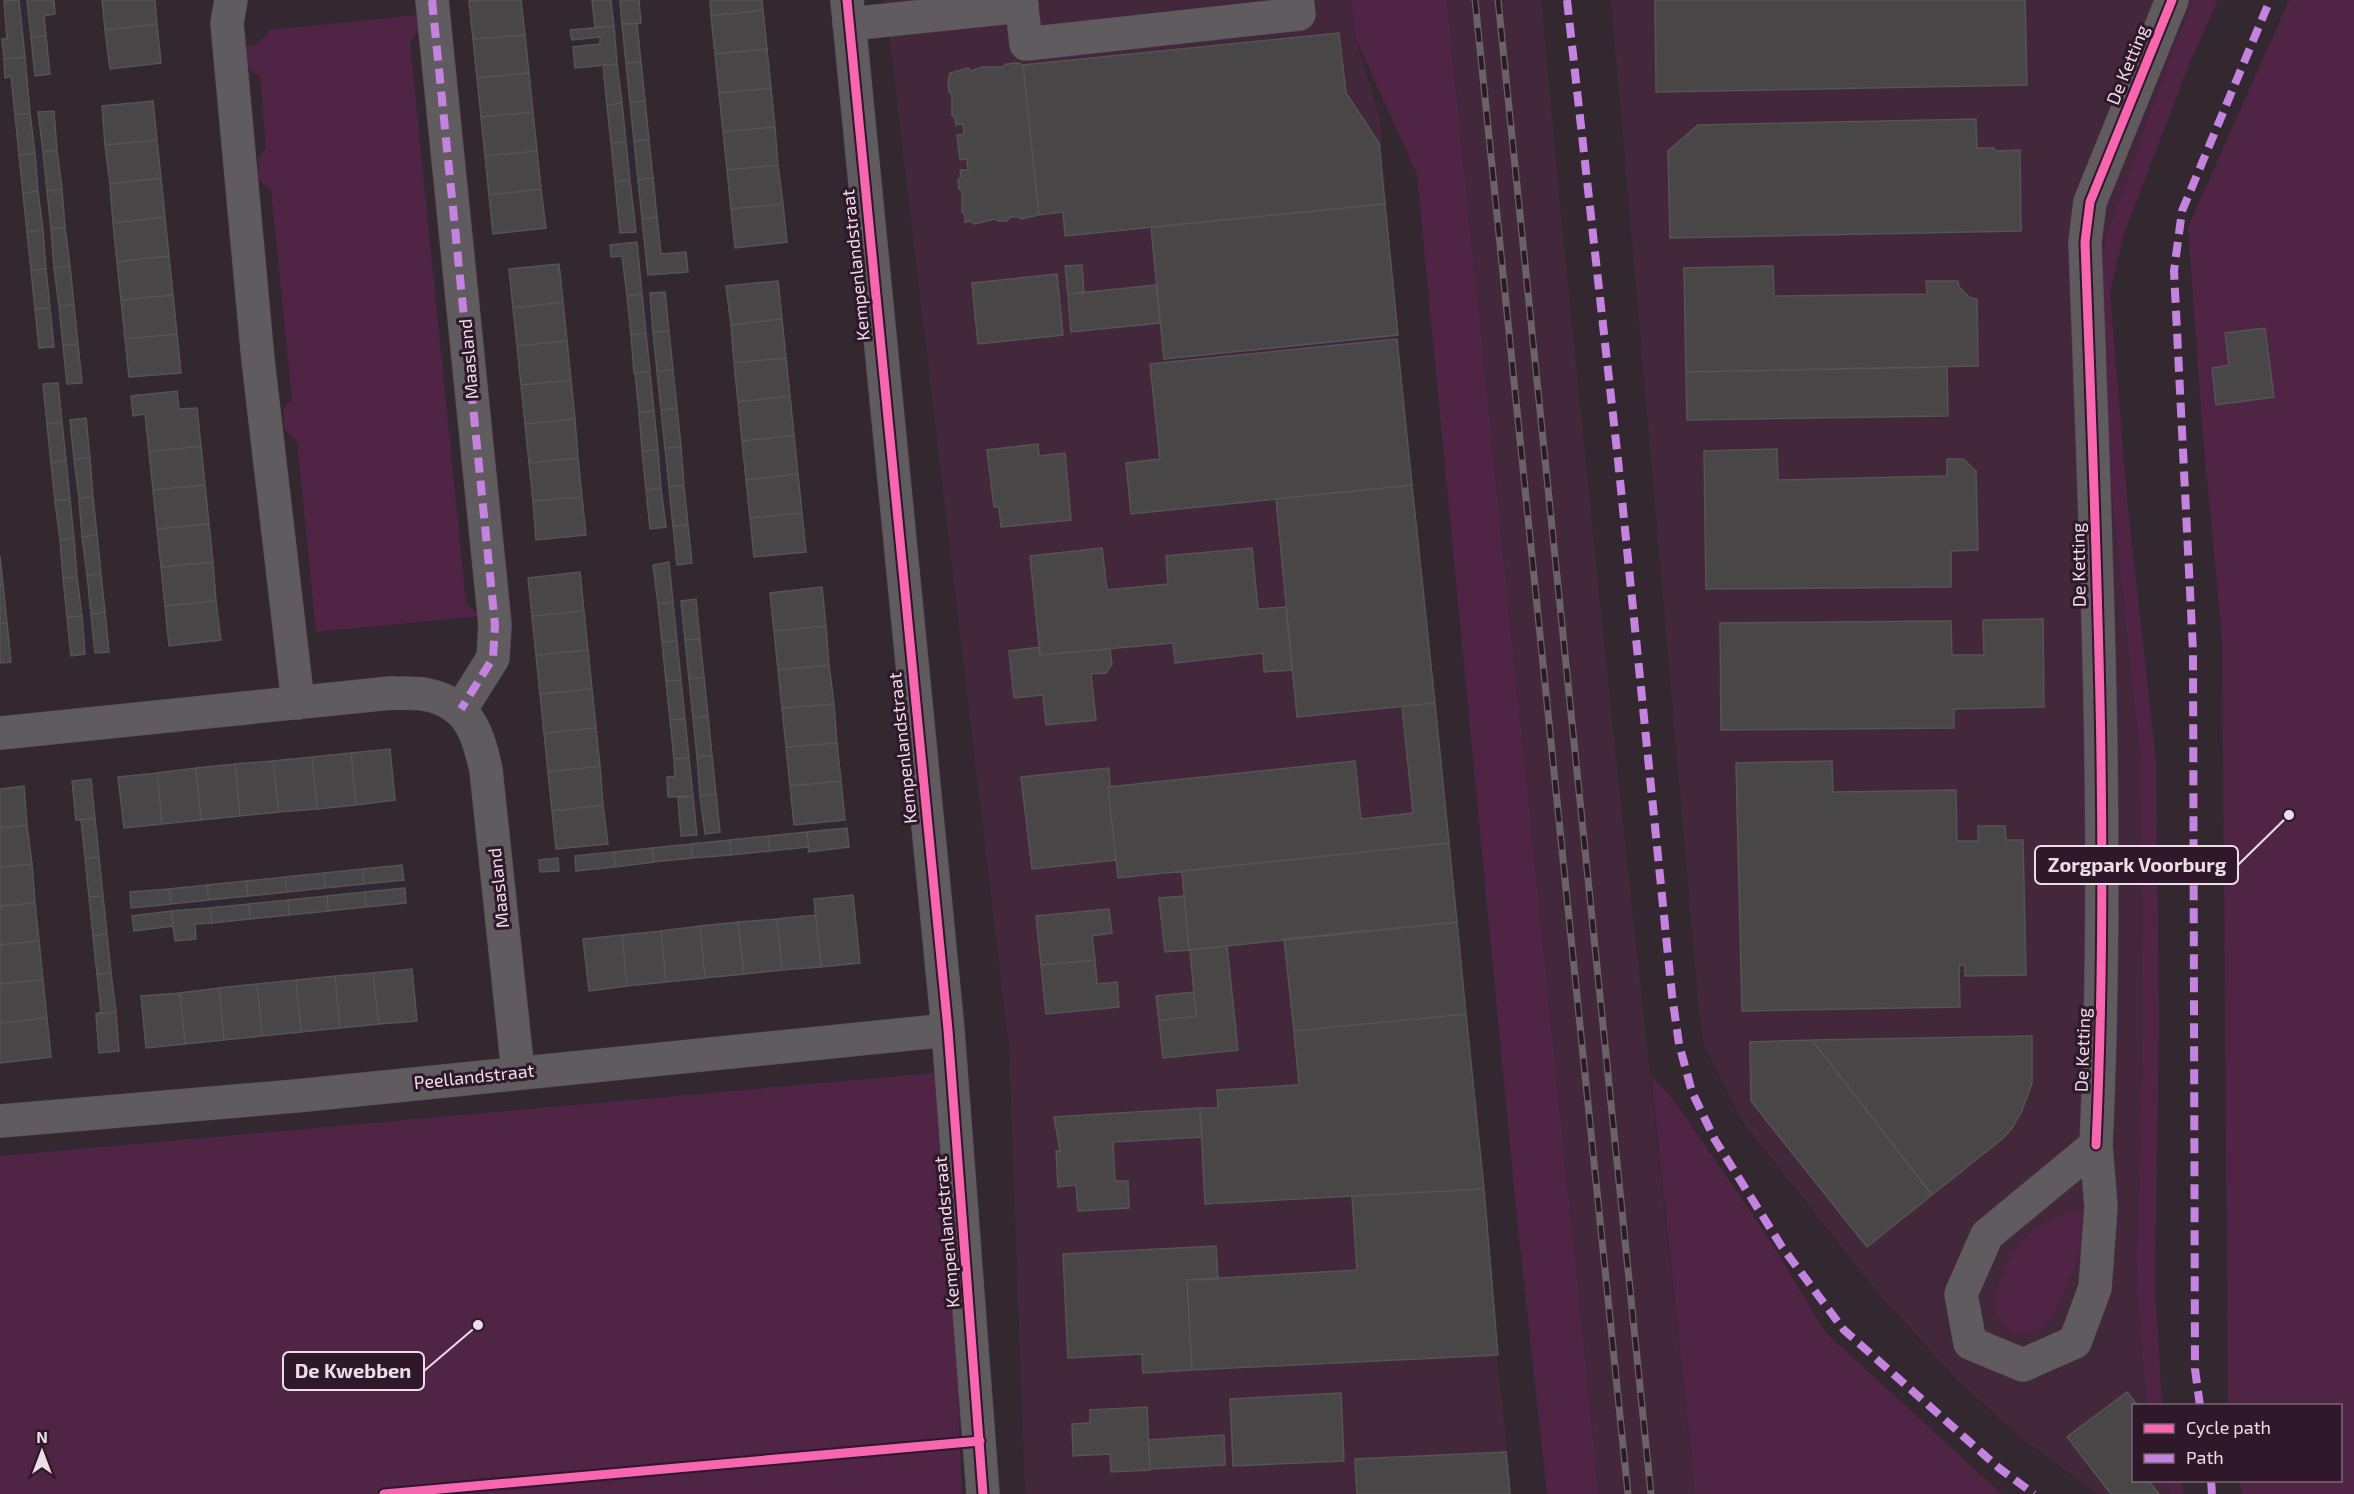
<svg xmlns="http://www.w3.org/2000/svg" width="2354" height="1494" font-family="'Exo 2',sans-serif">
<rect width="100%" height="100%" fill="#332730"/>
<path fill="#43273b" d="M885,0H1351L1355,37L1380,118L1422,684L1512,1494H1025L1009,1047Z
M1447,0H1541L1567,277L1614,740L1695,1494H1599Z
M1611,0H2193L2171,54L2107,233L2113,507L2140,756L2143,1024L2136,1283L2147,1405L2134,1406V1480L2166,1481L2170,1494H2098L2024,1440L1957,1380L1879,1294L1741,1120L1704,1046L1699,1011Z"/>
<path fill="#4f2445" d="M1351,0H1447L1599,1494H1547L1517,1219L1417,175L1355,37Z
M2193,0H2218L2190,62L2124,234L2110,293L2128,508L2156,760L2159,1023L2155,1284L2162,1405H2147L2136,1283L2143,1024L2140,756L2113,507L2094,292L2107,233L2171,54Z
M2289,0H2354V1494H2242L2239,1481L2340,1480V1406L2228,1405L2222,638L2203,437L2188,227Z
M418,15L421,28L410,42L466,603L480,616L316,632L297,441L285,430L283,409L292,399L271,190L259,180L258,158L266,148L260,77L244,65L241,46L256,45L270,30Z
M946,1072L962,1494H0V1156Z
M1651,1075L1674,1100L1766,1234L1826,1333L2002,1494H1695Z
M2076,1210L2084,1213C2091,1233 2075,1263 2068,1283C2059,1306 2044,1342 2014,1332C2006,1329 1999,1321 1996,1312C1993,1302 1997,1291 2000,1281C2014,1242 2036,1221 2076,1210Z
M2166,1481H2181L2184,1494H2170Z"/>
<path fill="#484646" stroke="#555453" stroke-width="1.5" d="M19,0L25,57L4,59L2,39H7L4,1Z
M27,0H54L55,14L44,16L46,36L31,37Z
M102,0H155L157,24L105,30Z
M481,0H521L525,35L473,39L469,1Z
M592,0H611L614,26L595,27Z
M620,0H639L641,23L622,24Z
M710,0H762L763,10L711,16Z
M1655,0H2025L2027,85L1656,92Z
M763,10L767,49L715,54L711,16Z
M157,24L161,63L110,69L105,30Z
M622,24H637L641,62L626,63Z
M614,26L617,64L575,68L573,47L600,44V37L572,40L570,30Z
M1339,33L1346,93L1379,143L1385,204L1065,236L1063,212L1039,215L1023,65Z
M525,35L529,73L477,78L473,39Z
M46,36L50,74L35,76L31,37Z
M767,49L771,88L719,93L715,54Z
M25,57L30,113L15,115L11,76L5,78L4,59Z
M641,62L645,101L630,102L626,63Z
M1018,63L1023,65L1039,215L1021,219L1018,217H1010L1007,221H998L995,219L974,224L971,221L965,222V215L962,212V191L959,189L958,180L961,177L960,170H968L967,159L960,160L957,135L964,134L963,124L956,125L955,118L952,115V95L949,92L948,83L950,73L968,68L971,71L982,67H1003L1006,64Z
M617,64L622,103L607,105L603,65Z
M529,73L533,112L481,117L477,78Z
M771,88L775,127L723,132L719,93Z
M153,101L157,140L105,145L102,106Z
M645,101L649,140L634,141L630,102Z
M622,103L626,142L611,143L607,105Z
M54,111L57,150L43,152L38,112Z
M533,112L537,151L485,156L481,117Z
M30,113L35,153L19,155L15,115Z
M1976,119L1977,148H1994L1995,151L2020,150L2021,231L1670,238L1668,151L1698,125Z
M775,127L778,165L727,170L723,132Z
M157,140L161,178L110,184L105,145Z
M649,140L653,178L638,180L634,141Z
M626,142L630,180L615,182L611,143Z
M57,150L62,189L47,191L43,152Z
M537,151L541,189L489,195L485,156Z
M35,153L38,191L23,193L19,155Z
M778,165L783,204L731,209L727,170Z
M161,178L165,217L113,223L110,184Z
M653,178L657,217L642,219L638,180Z
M630,180L636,232L620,233L615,182Z
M62,189L65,227L51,229L47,191Z
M541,189L546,228L493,234L489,195Z
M38,191L43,230L27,232L23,193Z
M783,204L787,242L735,248L731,209Z
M1385,204L1398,335L1164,359L1151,227Z
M165,217L169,256L117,262L113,223Z
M657,217L661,254L686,252L688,272L648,275L642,219Z
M65,227L70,266L54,268L51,229Z
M43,230L46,269L31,270L27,232Z
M637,242L642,294L627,296L622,256L611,257L610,245Z
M169,256L173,295L121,300L117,262Z
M559,264L563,302L513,308L509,269Z
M1082,265L1084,293L1068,294L1065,266Z
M70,266L74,305L59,306L54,268Z
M1773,266L1774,296L1927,294L1926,281H1958L1959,287L1970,298L1977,299L1978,366L1686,372L1684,268Z
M46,269L50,308L35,309L31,270Z
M1057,274L1063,335L978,344L972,283Z
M778,281L782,319L731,325L726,286Z
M1156,285L1160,323L1071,332L1068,294Z
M665,292L669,331L653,332L650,293Z
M642,294L646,333L631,335L627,296Z
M173,295L177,334L125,339L121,300Z
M563,302L567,341L517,346L513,308Z
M74,305L78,344L63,345L59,306Z
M50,308L54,347L39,348L35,309Z
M782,319L786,358L734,363L731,325Z
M2265,328L2274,397L2216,405L2212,368L2229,365L2225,333Z
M669,331L673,370L657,371L653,332Z
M646,333L650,372L634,373L631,335Z
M177,334L181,373L129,377L125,339Z
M1397,339L1412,485L1131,514L1126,463L1160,459L1150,364Z
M567,341L571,380L521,385L517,346Z
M78,344L82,383L67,384L63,345Z
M786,358L790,396L738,402L734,363Z
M1947,367L1948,416L1687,420L1686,372Z
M673,370L677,408L661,410L657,371Z
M650,372L654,411L639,412L635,373Z
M571,380L575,419L525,424L521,385Z
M58,383L62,422L47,424L43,384Z
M177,391L179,409L197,408L201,446L149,452L145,414L133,416L131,396Z
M790,396L794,435L742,441L738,402Z
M677,408L681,447L665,448L661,410Z
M654,411L658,450L642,451L639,412Z
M86,418L90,458L74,459L70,420Z
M575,419L578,458L529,463L525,424Z
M62,422L66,460L51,463L47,424Z
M794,435L798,474L746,480L742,441Z
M1038,444L1039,456L1065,453L1071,520L1001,527L999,507H994L987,450Z
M201,446L205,485L153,490L149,452Z
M681,447L684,485L669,487L665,448Z
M1777,449L1778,480L1947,476V459H1963L1976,471L1978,550L1951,551V587L1706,589L1704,451Z
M658,450L661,488L646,490L642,451Z
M90,458L93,497L79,498L74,459Z
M578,458L582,497L533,501L529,463Z
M66,460L70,499L55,501L51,463Z
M798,474L802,513L750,518L746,480Z
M205,485L209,524L157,529L153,490Z
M1412,485L1435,703L1297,717L1276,499Z
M684,486L688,525L673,526L669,487Z
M661,488L666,527L650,529L646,490Z
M93,497L97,535L82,537L79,498Z
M582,497L586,535L536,540L533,501Z
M70,499L74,538L60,540L55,501Z
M802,513L806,552L754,557L750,518Z
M209,524L213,562L161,567L157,529Z
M688,525L692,563L677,565L673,526Z
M97,535L101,574L87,575L82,537Z
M74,538L77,577L63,578L60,540Z
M1102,548L1107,590L1168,584L1166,556L1252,548L1258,609L1286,607L1292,670L1264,672L1263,653L1175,663L1173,643L1040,655L1030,556Z
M0,556L3,584L0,585Z
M213,562L216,601L165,606L161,567Z
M669,562L673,602L658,604L653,565Z
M580,572L584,611L532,616L528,578Z
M101,574L105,612L91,614L87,575Z
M77,577L82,616L67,617L63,578Z
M3,584L7,623L0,624V585Z
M822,587L826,626L774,631L770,593Z
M696,599L700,639L685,640L681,601Z
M216,601L221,640L169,646L165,606Z
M673,602L677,641L662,642L658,604Z
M584,611L588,650L536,655L532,616Z
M105,612L109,652L95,653L91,614Z
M82,616L85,654L71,656L67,617Z
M2043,619L2044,707L1954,709V728L1721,730L1720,623L1951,621L1952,655H1984L1983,620Z
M7,623L11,662L0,663V624Z
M826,626L829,665L778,670L774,631Z
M700,639L704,677L689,679L685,640Z
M677,641L681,680L666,681L662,642Z
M1040,647V655L1110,649L1112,664L1106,673L1091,674L1096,720L1046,725L1043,695L1014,698L1009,651Z
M588,650L592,689L540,694L536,655Z
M829,665L834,704L782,708L778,670Z
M704,677L708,716L693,718L689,679Z
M681,680L685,719L670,720L666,681Z
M592,689L596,728L544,733L540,694Z
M1435,703L1449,843L1118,878L1108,787L1355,761L1361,819L1413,813L1402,706Z
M834,704L837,743L786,747L782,708Z
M708,716L712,755L697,757L693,718Z
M685,719L689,758L674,759L670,720Z
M596,728L600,766L548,772L544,733Z
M837,743L841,781L790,786L786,747Z
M390,749L395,800L356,805L351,753Z
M351,753L356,805L317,809L312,757Z
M712,755L716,794L700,796L697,757Z
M312,757L317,809L279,812L273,761Z
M689,758L693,796L668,797L667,777L675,776L674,759Z
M273,761L279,812L240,816L235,764Z
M1832,761L1833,792L1956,790L1957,841H1978V826H2005L2006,840H2023L2026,975L1965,976V965H1959L1960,1007L1742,1011L1736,763Z
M235,764L240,816L201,820L196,768Z
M600,766L603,805L552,811L548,772Z
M196,768L201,820L162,824L157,773Z
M1109,768L1110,787H1108L1116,860L1032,869L1021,777Z
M157,773L162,824L124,828L118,777Z
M91,779L95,818L76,820L72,781Z
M841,781L845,820L794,825L790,786Z
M24,786L27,825L0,828V789Z
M716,794L720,832L705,834L700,796Z
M693,796L697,835L681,836L678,798Z
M603,805L608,844L556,849L552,811Z
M95,818L99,857L85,858L81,820Z
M27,825L32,864L0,867V828Z
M847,828L849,847L809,852L807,832Z
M807,832L809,852L808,847L770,851L768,836Z
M768,836L770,851L731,855L730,840Z
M730,840L731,855L692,858L691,844Z
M1449,843L1457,922L1189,950L1182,871Z
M691,844L692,858L654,862L652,848Z
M652,848L654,862L615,867L614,852Z
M614,852L615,867L576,871L575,856Z
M99,857L103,896L89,897L85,858Z
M558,858L559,871L540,872L539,860Z
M32,864L35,903L0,906V867Z
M402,865L404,880L364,884L363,869Z
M363,869L364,884L325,888L324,873Z
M324,873L325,888L287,892L285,877Z
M285,877L287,892L248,896L246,881Z
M246,881L248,896L209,900L207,885Z
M207,885L209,900L171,904L169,889Z
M405,888L406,903L366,907L365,892Z
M169,889L171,904L131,908L130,892Z
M365,892L366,907L328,911L327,896Z
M853,895L860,963L821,967L814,899Z
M103,896L107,934L93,936L89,897Z
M327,896L328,911L289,915L288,900Z
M1184,896L1189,950L1165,952L1159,898Z
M288,900L289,915L250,919L249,904Z
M35,903L39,941L0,945V906Z
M249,904L250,919L212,923L210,908Z
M210,908L212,923L195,924L196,939L175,941L171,911Z
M1109,909L1112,933L1092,936L1095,960L1041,965L1036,916Z
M171,911L173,926L134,931L132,916Z
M816,915L821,967L782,970L777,919Z
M777,919L782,970L744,974L738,922Z
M738,922L744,974L705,978L700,926Z
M1457,922L1466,1014L1294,1031L1284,939Z
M700,926L705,978L666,982L661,931Z
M661,931L666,982L627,986L622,935Z
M107,934L111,973L97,974L93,936Z
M622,935L627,986L589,991L583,939Z
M39,941L43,980L0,984V945Z
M1227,946L1238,1050L1163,1058L1159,1021L1196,1016L1190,950Z
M1095,960L1097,984L1117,982L1119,1007L1046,1014L1041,965Z
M412,969L417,1021L379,1024L373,973Z
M111,973L116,1012L96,1014L101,1012L97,974Z
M373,973L379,1024L340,1028L335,976Z
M335,976L340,1028L301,1032L296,980Z
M43,980L47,1018L0,1023V984Z
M296,980L301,1032L262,1036L257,984Z
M257,984L262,1036L224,1040L219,988Z
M219,988L224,1040L185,1044L180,993Z
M1194,992L1196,1016L1159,1021L1156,996Z
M180,993L185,1044L146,1048L141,996Z
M116,1012L119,1051L99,1053L96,1014Z
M1466,1014L1484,1189L1205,1204L1200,1108H1218L1217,1090L1299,1085L1294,1031Z
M47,1018L51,1057L0,1063V1023Z
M2032,1036V1083L2021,1113L2012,1128L2002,1139L1932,1195L1812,1040Z
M1812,1040L1932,1195L1867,1247L1751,1101L1750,1042Z
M1200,1108L1202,1137L1113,1142L1115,1181H1128L1129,1208L1078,1211L1076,1185L1058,1187L1056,1151H1060L1054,1117Z
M1484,1189L1498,1355L1192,1370L1187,1280L1357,1270L1352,1196Z
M1216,1246L1218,1279L1187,1280L1192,1370L1143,1373L1142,1354L1068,1358L1063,1254Z
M2127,1392L2138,1406H2134V1480H2148L2159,1494H2111L2067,1437Z
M1341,1393L1344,1461L1233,1466L1230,1399Z
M1147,1407L1150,1470L1111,1472L1110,1454L1073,1456L1072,1424L1090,1423V1410Z
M1224,1435L1225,1465L1150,1469L1149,1440Z
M1506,1452L1510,1494H1357L1355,1459Z"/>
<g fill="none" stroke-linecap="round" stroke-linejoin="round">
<defs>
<path id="minor" d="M231,0L227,23L258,360L298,703
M432,0L495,625L493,658L461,709
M847,0L948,1030L983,1494
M1021,0L1026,44L1299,14L1297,0
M849,24L1022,6
M0,733L391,693C402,694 416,692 428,695C469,704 478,733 486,770L518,1072
M0,1121L296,1096L948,1030
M2096,1145C2110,844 2096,543 2085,242L2090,202L2172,0
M2096,1145L2101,1207L2095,1288L2075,1342L2023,1365L1970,1343L1961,1294L1987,1235Z"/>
</defs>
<use href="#minor" stroke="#50454d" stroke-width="34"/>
<use href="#minor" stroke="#605b5f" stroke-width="33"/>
<defs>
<path id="rail" d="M1475,0L1628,1494
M1498,0L1651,1494"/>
</defs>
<use href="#rail" stroke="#696267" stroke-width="7"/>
<use href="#rail" stroke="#2f1829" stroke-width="4.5" stroke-dasharray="14" stroke-linecap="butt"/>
<path stroke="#c483df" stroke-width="8" stroke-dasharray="15 8" stroke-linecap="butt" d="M432,0L495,625L493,658L461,709
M1567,0L1618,460L1672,995L1679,1044L1692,1092L1715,1140L1782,1247L1844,1330L1999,1468L2034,1494
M2200,1406L2195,1369L2193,651L2174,271L2182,211L2270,0
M2211,1480L2212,1494"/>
<defs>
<path id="cycleway" d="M847,0L948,1030L983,1494
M2096,1145C2110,844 2096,543 2085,242L2090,202L2172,0
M384,1494L980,1441"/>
</defs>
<use href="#cycleway" stroke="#2f1829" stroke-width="13"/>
<use href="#cycleway" stroke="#f766af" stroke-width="9"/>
</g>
<g text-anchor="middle" stroke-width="6" stroke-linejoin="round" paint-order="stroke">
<g font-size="18" fill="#eddde8" stroke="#2f1829">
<text transform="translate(2128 65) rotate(-68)" y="6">De Ketting</text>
<text transform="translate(856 265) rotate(-96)" y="6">Kempenlandstraat</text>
<text transform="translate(469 359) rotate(-95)" y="6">Maasland</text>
<text transform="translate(2079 565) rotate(-91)" y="6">De Ketting</text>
<text transform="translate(903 748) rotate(-96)" y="6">Kempenlandstraat</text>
<text transform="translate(499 888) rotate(-96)" y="6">Maasland</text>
<text transform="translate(2083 1050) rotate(-88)" y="6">De Ketting</text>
<text transform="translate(474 1077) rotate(-6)" y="6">Peellandstraat</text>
<text transform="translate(947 1232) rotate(-95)" y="6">Kempenlandstraat</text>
</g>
</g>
<path fill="none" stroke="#eddde8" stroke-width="2" d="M2289 815L2238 865M478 1325L424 1371"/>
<g fill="#eddde8" stroke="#2f1829" stroke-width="2">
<circle cx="2289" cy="815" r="6"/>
<circle cx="478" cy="1325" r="6"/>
</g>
<g fill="#2f1829" stroke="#eddde8" stroke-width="2">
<rect x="2035" y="846" width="203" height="38" rx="6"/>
<rect x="283" y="1352" width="141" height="38" rx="6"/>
</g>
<g font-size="20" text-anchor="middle" font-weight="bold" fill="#eddde8">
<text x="2137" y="872">Zorgpark Voorburg</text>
<text x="353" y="1378">De Kwebben</text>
</g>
<rect x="2132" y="1404" width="210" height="78" fill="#2f1829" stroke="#7b6775" stroke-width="1.5"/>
<rect x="2144" y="1424" width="30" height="9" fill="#f766af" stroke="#7b6775" stroke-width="1.5"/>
<text x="2186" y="1434" font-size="18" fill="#eddde8">Cycle path</text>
<rect x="2144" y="1454" width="30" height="9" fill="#c483df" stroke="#7b6775" stroke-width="1.5"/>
<text x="2186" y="1464" font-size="18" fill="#eddde8">Path</text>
<g transform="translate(42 1452)" stroke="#2f1829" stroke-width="4.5" paint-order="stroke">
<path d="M0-4.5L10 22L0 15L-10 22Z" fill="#eddde8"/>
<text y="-9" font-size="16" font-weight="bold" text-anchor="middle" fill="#eddde8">N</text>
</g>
</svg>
